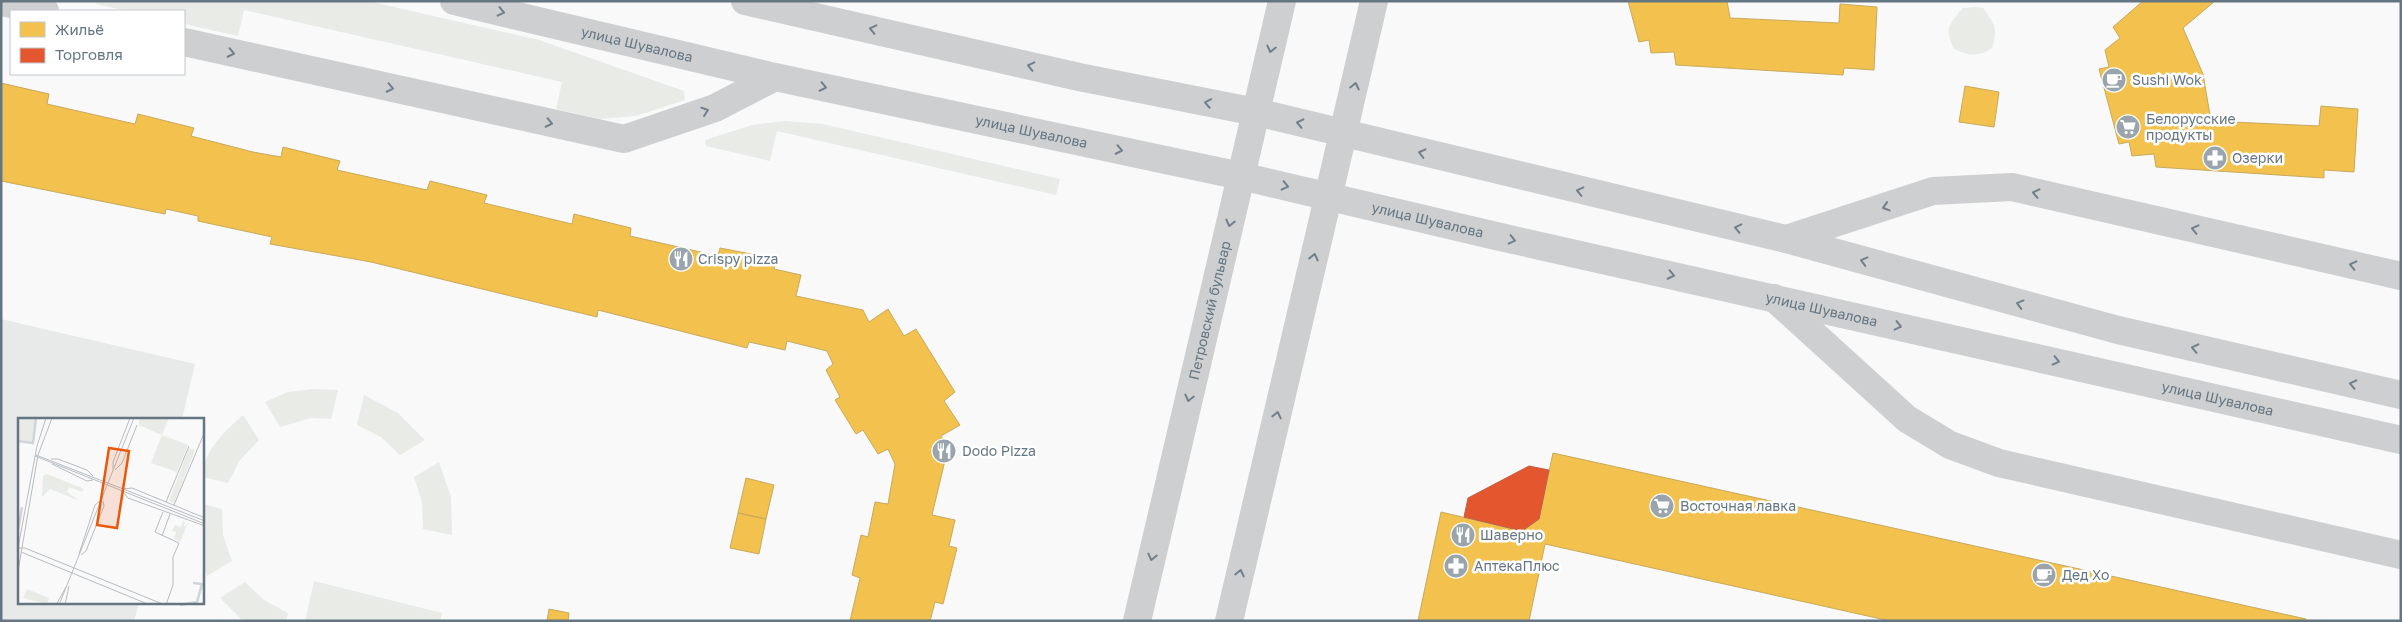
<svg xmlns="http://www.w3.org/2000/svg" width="2402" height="622" font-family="'Golos Text',sans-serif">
<rect width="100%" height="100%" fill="#f9f9f9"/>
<path fill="#e8e9e9" d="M1,319L195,364L182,419L19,420V603H139L134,621H1Z"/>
<path fill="#e8ebe6" d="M97,1H368L539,40L684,91L685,100L636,116L600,119L556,109L562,82L244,10L238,36L184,24V11H127L96,4Z
M1978,7L1983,8C1995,24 1998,29 1992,48C1979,57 1968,56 1954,49C1944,27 1949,25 1963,8Z
M785,121L823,124L1060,179L1056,195L777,131L770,161L706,146L705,140L752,125Z
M313,389L338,390L331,419L311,418L280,427L265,402L288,392Z
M364,395L398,413L425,440L400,455L381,437L357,425Z
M243,415L259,440L240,460L228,483L203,477C202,452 225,431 243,415Z
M439,462L451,497L452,535L423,529L422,502L414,477Z
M203,504L222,509L223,535L232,561L207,576L203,566Z
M314,581L442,613L440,621H305Z
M245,582L264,600L288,613L286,621H243L220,598Z"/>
<path fill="#f2c14e" stroke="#c8aa5e" d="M1628,1H1727L1730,18L1839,23L1840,4L1877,7L1874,70L1844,68L1843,75L1676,65L1674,52L1651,53L1649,40L1639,42Z
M2143,1H2215L2183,28L2203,74L2211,121L2319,126L2321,106L2358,109L2354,172L2324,170V178L2156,167L2154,154L2132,156L2129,142L2119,144L2099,69L2109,67L2105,50L2120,38L2113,27Z
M1,83L49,94L47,104L135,124L138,114L194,128L191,136L253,152L281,157L283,147L340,161L337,170L427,190L430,181L487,195L484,203L572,224L574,214L631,228L630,236L718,256L720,248L777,259L774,269L801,275L796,296L863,310L869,322L888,309L904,336L916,329L955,392L944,401L960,425L941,436L948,448L932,515L955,520L949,546L957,548L943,604L935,602L930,621H850L860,578L852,575L861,535L868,537L875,502L888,504L895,464L888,449L878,454L863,430L856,434L835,400L840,397L826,370L833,364L827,351L787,341L785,350L749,342L747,348L598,310L597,317L371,262L270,244L272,237L198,221V216L166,209L165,214L1,181Z
M1965,86L1999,92L1994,127L1959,122Z
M1553,453L2306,619V621H1890L1545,544L1529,621H1418L1441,512L1522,531L1539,519Z
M746,478L774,485L766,519L738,513Z
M738,513L766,519L759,554L730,548Z
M549,609L569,613L568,621H547Z"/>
<path fill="#e4572e" stroke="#be6048" d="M1529,466L1549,470L1539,519L1522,531L1464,517L1468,498Z"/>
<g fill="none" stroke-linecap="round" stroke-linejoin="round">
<g stroke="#cecfd0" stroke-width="28">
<path id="s1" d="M454,1L775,77L1241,176L1496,236L2401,440"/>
<path d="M745,1L1079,77L1256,112L1344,133L1786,239L2118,330L2401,395"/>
<path d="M1,2L45,11"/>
<path d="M184,42L624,139L715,108L775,77"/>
<path d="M1786,239L1933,191L2012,187L2401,276"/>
<path d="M1774,298L1907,419L1950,445L1999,463L2401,555"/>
<path id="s2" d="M1137,621L1282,1"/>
<path d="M1229,621L1374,1"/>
</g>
</g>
<defs><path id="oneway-chevron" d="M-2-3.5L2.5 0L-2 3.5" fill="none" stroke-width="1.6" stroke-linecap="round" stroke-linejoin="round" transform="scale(1.25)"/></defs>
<g stroke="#707f8b">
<use href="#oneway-chevron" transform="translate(501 12) rotate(13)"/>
<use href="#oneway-chevron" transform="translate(873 29) rotate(-167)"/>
<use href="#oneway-chevron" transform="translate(1271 49) rotate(103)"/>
<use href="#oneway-chevron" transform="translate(231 53) rotate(12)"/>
<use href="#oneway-chevron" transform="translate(1031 66) rotate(-167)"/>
<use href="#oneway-chevron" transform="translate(1355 86) rotate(-77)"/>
<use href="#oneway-chevron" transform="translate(823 87) rotate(12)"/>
<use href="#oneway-chevron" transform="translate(390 88) rotate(12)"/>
<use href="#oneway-chevron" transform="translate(1208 103) rotate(-169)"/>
<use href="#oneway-chevron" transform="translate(705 111) rotate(-19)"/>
<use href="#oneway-chevron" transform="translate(549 123) rotate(12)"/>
<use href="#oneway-chevron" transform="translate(1300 123) rotate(-167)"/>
<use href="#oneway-chevron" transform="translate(1119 150) rotate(12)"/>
<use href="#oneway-chevron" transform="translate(1422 153) rotate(-166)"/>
<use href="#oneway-chevron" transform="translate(1285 186) rotate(13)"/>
<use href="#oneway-chevron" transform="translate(1580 191) rotate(-167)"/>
<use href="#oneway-chevron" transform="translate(2036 193) rotate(-167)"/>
<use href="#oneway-chevron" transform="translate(1886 207) rotate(162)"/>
<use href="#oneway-chevron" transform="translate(1230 223) rotate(103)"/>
<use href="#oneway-chevron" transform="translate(1738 228) rotate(-167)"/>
<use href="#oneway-chevron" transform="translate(2195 229) rotate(-167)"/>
<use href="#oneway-chevron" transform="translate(1512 240) rotate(13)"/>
<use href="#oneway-chevron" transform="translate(1314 257) rotate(-77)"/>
<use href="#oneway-chevron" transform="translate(1864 261) rotate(-165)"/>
<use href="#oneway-chevron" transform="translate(2353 265) rotate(-167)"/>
<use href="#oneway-chevron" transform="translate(1671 275) rotate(12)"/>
<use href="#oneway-chevron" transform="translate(2020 304) rotate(-165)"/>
<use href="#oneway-chevron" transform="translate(1898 326) rotate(13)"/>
<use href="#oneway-chevron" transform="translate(2195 348) rotate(-167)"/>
<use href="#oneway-chevron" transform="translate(2056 361) rotate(13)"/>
<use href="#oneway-chevron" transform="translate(2353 384) rotate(-167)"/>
<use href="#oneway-chevron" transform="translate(1189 398) rotate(103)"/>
<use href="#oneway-chevron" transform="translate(1277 415) rotate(-77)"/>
<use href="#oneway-chevron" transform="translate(1152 557) rotate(103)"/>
<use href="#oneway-chevron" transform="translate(1240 573) rotate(-77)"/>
</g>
<defs>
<symbol id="cafe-disc" viewBox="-11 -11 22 22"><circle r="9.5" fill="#99a4ac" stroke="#fff"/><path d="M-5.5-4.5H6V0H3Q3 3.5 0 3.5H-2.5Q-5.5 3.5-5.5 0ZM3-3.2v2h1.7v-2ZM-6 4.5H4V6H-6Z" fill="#fff"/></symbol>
<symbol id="supermarket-disc" viewBox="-11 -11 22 22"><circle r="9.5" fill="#99a4ac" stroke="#fff"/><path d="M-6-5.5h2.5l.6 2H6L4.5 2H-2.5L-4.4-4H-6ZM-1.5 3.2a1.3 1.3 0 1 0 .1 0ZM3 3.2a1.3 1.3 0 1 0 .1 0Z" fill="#fff"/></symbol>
<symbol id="pharmacy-disc" viewBox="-11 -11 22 22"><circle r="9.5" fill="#99a4ac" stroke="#fff"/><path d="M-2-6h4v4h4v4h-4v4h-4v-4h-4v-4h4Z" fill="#fff"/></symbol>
<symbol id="restaurant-disc" viewBox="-11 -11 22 22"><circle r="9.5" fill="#99a4ac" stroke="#fff"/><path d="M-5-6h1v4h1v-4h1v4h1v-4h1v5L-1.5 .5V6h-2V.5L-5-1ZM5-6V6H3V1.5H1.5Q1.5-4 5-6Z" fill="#fff"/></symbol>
</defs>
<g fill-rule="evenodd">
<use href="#cafe-disc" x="2100" y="66" width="28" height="28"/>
<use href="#supermarket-disc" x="2114" y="113" width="28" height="28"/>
<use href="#pharmacy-disc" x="2201" y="144" width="28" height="28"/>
<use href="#restaurant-disc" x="667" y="245" width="28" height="28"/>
<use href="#restaurant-disc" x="930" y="437" width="28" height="28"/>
<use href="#supermarket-disc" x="1648" y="492" width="28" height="28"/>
<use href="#restaurant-disc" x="1449" y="521" width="28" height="28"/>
<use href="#pharmacy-disc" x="1442" y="552" width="28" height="28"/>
<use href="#cafe-disc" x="2030" y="561" width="28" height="28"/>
</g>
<g text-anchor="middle" stroke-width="5" stroke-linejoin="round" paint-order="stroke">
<g font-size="14" fill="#657683" stroke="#fff">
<text dy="5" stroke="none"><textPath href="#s1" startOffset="188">улица Шувалова</textPath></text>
<text dy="5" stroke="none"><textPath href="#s1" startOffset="592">улица Шувалова</textPath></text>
<text dy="5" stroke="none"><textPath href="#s1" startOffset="998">улица Шувалова</textPath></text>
<text dy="5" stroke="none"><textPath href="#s1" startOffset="1402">улица Шувалова</textPath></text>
<text dy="5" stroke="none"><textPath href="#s2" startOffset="319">Петровский бульвар</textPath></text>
<text dy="5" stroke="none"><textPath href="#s1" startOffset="1808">улица Шувалова</textPath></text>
</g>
<g font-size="14" fill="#657683" stroke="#fff" text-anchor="start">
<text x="2132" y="85">Sushi Wok</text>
<text x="2146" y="124">Белорусские<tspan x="2146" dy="16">продукты</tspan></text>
<text x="2232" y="163">Озерки</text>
<text x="698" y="264">Crispy pizza</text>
<text x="962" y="456">Dodo Pizza</text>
<text x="1680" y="511">Восточная лавка</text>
<text x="1480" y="540">Шаверно</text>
<text x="1474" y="571">АптекаПлюс</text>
<text x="2062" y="580">Дед Хо</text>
</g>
</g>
<g transform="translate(18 418)">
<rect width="186" height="186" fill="#f9f9f9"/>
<path d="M0,0H17L14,24L0,22ZM121,0H151L144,17L170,27L159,54L133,45L144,17L121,7ZM171,30L177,32L166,60L162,59L166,61L156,85L151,83ZM29,56L66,71L64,74L51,69L49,74L62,83L32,71L24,79L25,58ZM165,103L167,104L166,109L170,105L162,124L156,120L158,114L154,113L157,107L163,109ZM9,171L31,180L29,186L5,180Z" fill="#e8ebe6"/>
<path fill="none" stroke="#ced6d9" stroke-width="2.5" d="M0,23L15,25L18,0M0,112L4,89M162,187L179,184L184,166L175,165"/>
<path fill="none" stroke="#b5bdc3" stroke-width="1" d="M18,37L187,103M17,38L187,106M33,41H40L69,52L75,58M34,46L69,63L75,62M95,51V44L112,0M97,52L104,45L119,7M105,71L114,70L187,100M105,74L110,80L187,108M148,84L171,28M156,87L187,13M145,94L137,114L161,125L155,139V167L148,187M144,118L152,96M0,130H7L147,187M0,130L19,28L28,0M3,134L132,187M61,136L77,87L82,83M63,137L68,133L86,88L85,83M0,153L20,37L34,0M38,187L48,169M41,187L116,0M47,187L51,168"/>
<path fill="#e8590c" fill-opacity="0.15" stroke="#e8590c" stroke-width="2.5" d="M91,30L111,33L99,110L79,107Z"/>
<rect width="186" height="186" fill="none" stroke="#657683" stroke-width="2.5"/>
</g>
<rect width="2402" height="622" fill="none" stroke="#657683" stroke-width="5"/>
<rect x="10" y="10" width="175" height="65" fill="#ffffff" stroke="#c1c8cd"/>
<rect x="20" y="22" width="25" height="15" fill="#f2c14e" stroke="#c1c8cd"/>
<text x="55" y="35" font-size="15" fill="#657683">Жильё</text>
<rect x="20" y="48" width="25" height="15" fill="#e4572e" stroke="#c1c8cd"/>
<text x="55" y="60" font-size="15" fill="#657683">Торговля</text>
</svg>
